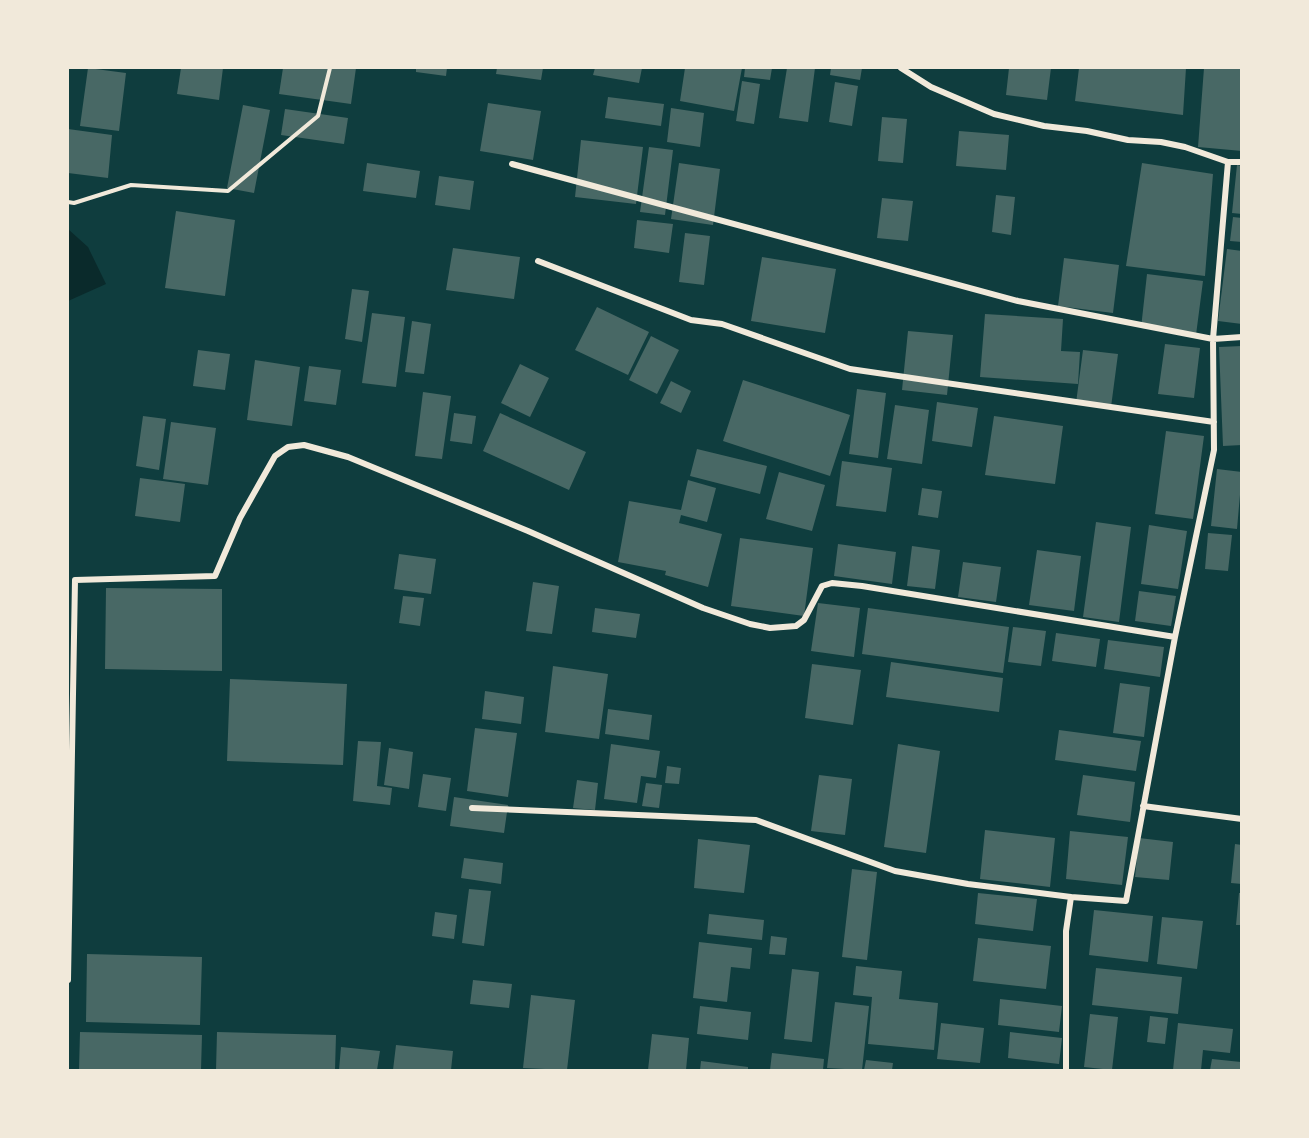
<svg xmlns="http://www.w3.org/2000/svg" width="1309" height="1138" font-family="'Asap Condensed',sans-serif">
<rect width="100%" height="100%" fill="#0f3d3e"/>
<path fill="#0a2a2b" d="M68,229L88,247L106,284L68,301Z"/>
<path fill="#486865" d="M88,68L126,73L119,131L80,126Z
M181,68H223L219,100L177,94Z
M283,68H356L351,104L279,94Z
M416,68H447L446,76L416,72Z
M497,68H543L541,80L496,74Z
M595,68H642L639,83L593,75Z
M685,68H742L734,111L680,101Z
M745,68H772L770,80L744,77Z
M787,68H815L808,122L779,118Z
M831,68H862L860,80L830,75Z
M1009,68H1051L1047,100L1006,95Z
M1079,68H1186L1183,115L1075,101Z
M1204,68H1242V151L1198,147Z
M742,81L760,84L754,124L736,121Z
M835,82L858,86L852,126L829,122Z
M608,97L664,104L661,126L605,118Z
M488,103L541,111L533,160L480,151Z
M243,105L270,110L254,193L227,188Z
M671,108L704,113L700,147L667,142Z
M285,109L348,118L344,144L281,135Z
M882,117L907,119L903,163L878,161Z
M68,129L112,135L108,178L68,173Z
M959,131L1009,135L1006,170L956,166Z
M581,140L643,147L636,204L575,197Z
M649,147L673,150L665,215L640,212Z
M367,163L420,171L416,198L363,191Z
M679,163L720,169L713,225L671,219Z
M1142,163L1213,174L1205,276L1126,266Z
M1237,165L1242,166V214L1232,213Z
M439,176L474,181L470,210L435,205Z
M996,195L1015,197L1011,235L992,232Z
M882,198L913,201L908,241L877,238Z
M176,211L235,220L225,296L165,288Z
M1233,217L1242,218V242L1230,241Z
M637,220L673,224L669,253L634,248Z
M685,233L710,236L704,285L679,282Z
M453,248L520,257L514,299L446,290Z
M1227,249L1242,251V324L1218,321Z
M762,257L836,269L825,333L751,321Z
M1064,258L1119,265L1113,313L1058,306Z
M1147,274L1203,281L1196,335L1141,328Z
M352,289L369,291L362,342L345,339Z
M597,307L649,332L628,375L575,350Z
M372,313L405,317L396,387L362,383Z
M985,314L1063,319L1061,351L1080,352L1078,384L980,377Z
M412,321L431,324L424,374L405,372Z
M908,331L953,335L947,395L902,390Z
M651,336L679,350L657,394L629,380Z
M1165,344L1200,348L1194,398L1158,394Z
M1242,346V445L1223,446L1219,347Z
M198,350L230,354L225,390L193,386Z
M1083,350L1118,354L1111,407L1076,403Z
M255,360L300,367L292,426L247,420Z
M520,364L549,378L530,417L501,403Z
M309,366L341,370L336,405L304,401Z
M743,380L850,415L830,476L723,441Z
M671,381L691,391L681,413L660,403Z
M857,389L886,393L878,458L849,454Z
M423,392L451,396L442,459L415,456Z
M937,402L978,408L972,447L932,441Z
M895,405L929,410L922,464L887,459Z
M454,413L476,416L472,444L450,441Z
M500,413L586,452L569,490L483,451Z
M143,416L166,419L159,470L136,466Z
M994,416L1063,426L1055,484L985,475Z
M171,422L216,428L208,485L163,479Z
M1166,431L1204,436L1193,519L1155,514Z
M697,449L767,466L760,494L690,476Z
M842,461L892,468L886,512L836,506Z
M1217,469L1242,472L1237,529L1211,526Z
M779,472L825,485L812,531L766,519Z
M140,478L185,484L180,522L135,516Z
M688,480L716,488L707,522L681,515L679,523L722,534L708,587L665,575L666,571L618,562L629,501L681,510Z
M922,488L942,491L938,518L918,515Z
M1096,522L1131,527L1119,622L1083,617Z
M1149,525L1187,531L1178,589L1141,584Z
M1208,533L1232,535L1228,571L1205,569Z
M740,538L813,548L804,616L731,606Z
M838,544L896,552L892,584L834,576Z
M912,546L940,550L935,589L907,586Z
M1037,550L1081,556L1074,611L1029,605Z
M399,554L436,559L431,594L394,589Z
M963,562L1001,567L996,602L958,597Z
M533,582L559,586L552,634L526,631Z
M106,588L222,589V671L105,669Z
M1139,591L1176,596L1171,626L1135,621Z
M403,596L424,598L420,626L399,623Z
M818,603L860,608L854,657L811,651Z
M595,608L640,614L636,638L592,632Z
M868,608L1009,627L1003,673L862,654Z
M1013,627L1046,631L1041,666L1008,662Z
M1056,633L1100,639L1096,667L1052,661Z
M1108,640L1164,647L1160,677L1104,669Z
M891,662L1003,678L999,712L886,697Z
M812,664L861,670L853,725L805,718Z
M553,666L608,674L599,739L545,732Z
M230,679L347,684L343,765L227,761Z
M1120,683L1150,687L1144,737L1113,733Z
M485,691L524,697L521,724L482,719Z
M608,709L652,715L649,740L605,734Z
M475,728L517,733L508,797L467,791Z
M1059,730L1141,741L1136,771L1055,760Z
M358,741L381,742L377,786L392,788L390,805L353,801Z
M611,744L660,751L656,778L641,776L637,803L604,799Z
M898,744L940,751L926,853L884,847Z
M389,748L413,752L409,789L384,785Z
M667,766L681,768L679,784L665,783Z
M423,774L451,778L446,811L418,807Z
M819,775L852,779L845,835L811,831Z
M1083,775L1135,782L1130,822L1077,815Z
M577,780L598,783L595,810L573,808Z
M646,783L662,785L659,808L642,806Z
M454,797L508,805L504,833L450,826Z
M985,830L1055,838L1050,887L980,879Z
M1070,831L1128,837L1122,885L1066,879Z
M1139,838L1173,842L1169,880L1135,877Z
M698,839L750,845L744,893L694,888Z
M1235,844L1242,845V884L1231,883Z
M464,858L503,863L501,884L461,878Z
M852,869L877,872L867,960L842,957Z
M469,889L491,891L484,946L462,943Z
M978,893L1037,899L1033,931L975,924Z
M1239,893H1242V925H1236Z
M1094,910L1153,916L1148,962L1089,955Z
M435,912L457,915L454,939L432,936Z
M709,914L764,920L762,940L707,934Z
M1162,917L1203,921L1197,969L1157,964Z
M771,936L787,938L785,955L769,954Z
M978,938L1051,946L1046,989L973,981Z
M699,942L752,948L750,969L731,967L727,1002L693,998Z
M87,954L202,957L200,1025L86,1022Z
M856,966L902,971L899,999L938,1003L934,1050L868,1044L872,997L853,995Z
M1096,968L1182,977L1178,1014L1092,1005Z
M792,969L819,972L812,1042L784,1039Z
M473,980L512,984L509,1008L470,1004Z
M531,995L575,1000L567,1070L523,1068Z
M1000,999L1062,1006L1059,1032L998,1025Z
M835,1002L869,1006L862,1070L827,1068Z
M700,1006L751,1012L748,1040L697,1034Z
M1090,1014L1118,1017L1112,1070L1084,1067Z
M1150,1016L1168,1018L1165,1044L1147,1042Z
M941,1023L984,1028L980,1063L937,1059Z
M1178,1023L1233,1029L1230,1053L1203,1050L1201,1070H1173Z
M80,1032L202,1035L201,1070H79Z
M217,1032L336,1035L335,1070H216Z
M1010,1032L1062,1038L1059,1064L1008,1058Z
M652,1034L689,1038L686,1070H648Z
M396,1045L453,1051L451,1070H393Z
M341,1047L380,1051L377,1070H339Z
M772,1053L824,1059L823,1070H770Z
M1212,1059L1241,1062V1070H1210Z
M866,1060L893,1063L892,1070H864Z
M701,1061L748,1067V1070H700Z"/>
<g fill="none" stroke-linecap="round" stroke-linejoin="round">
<path stroke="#f1e9da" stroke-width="4" d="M68,202L74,203L131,185L228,191L318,116L330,68"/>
<path stroke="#f1e9da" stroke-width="6" d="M901,68L931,87L994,114L1044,126L1087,131L1128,140L1161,142L1185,147L1228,162H1242
M512,164L1018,301L1213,339L1242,337
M538,261L691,320L722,324L850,369L1214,422
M1143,806L1242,819
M472,808L756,820L895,871L968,884L1071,897
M68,980L75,580L215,576L240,518L275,456L288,447L304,445L348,457L528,531L703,608L750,624L770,628L796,626L804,620L822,586L832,583L862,586L1175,637
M1066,1070V931L1071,897L1126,901L1175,637L1214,450L1213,339L1228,162"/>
</g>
<rect width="1309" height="1138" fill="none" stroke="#f1e9da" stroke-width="138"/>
</svg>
